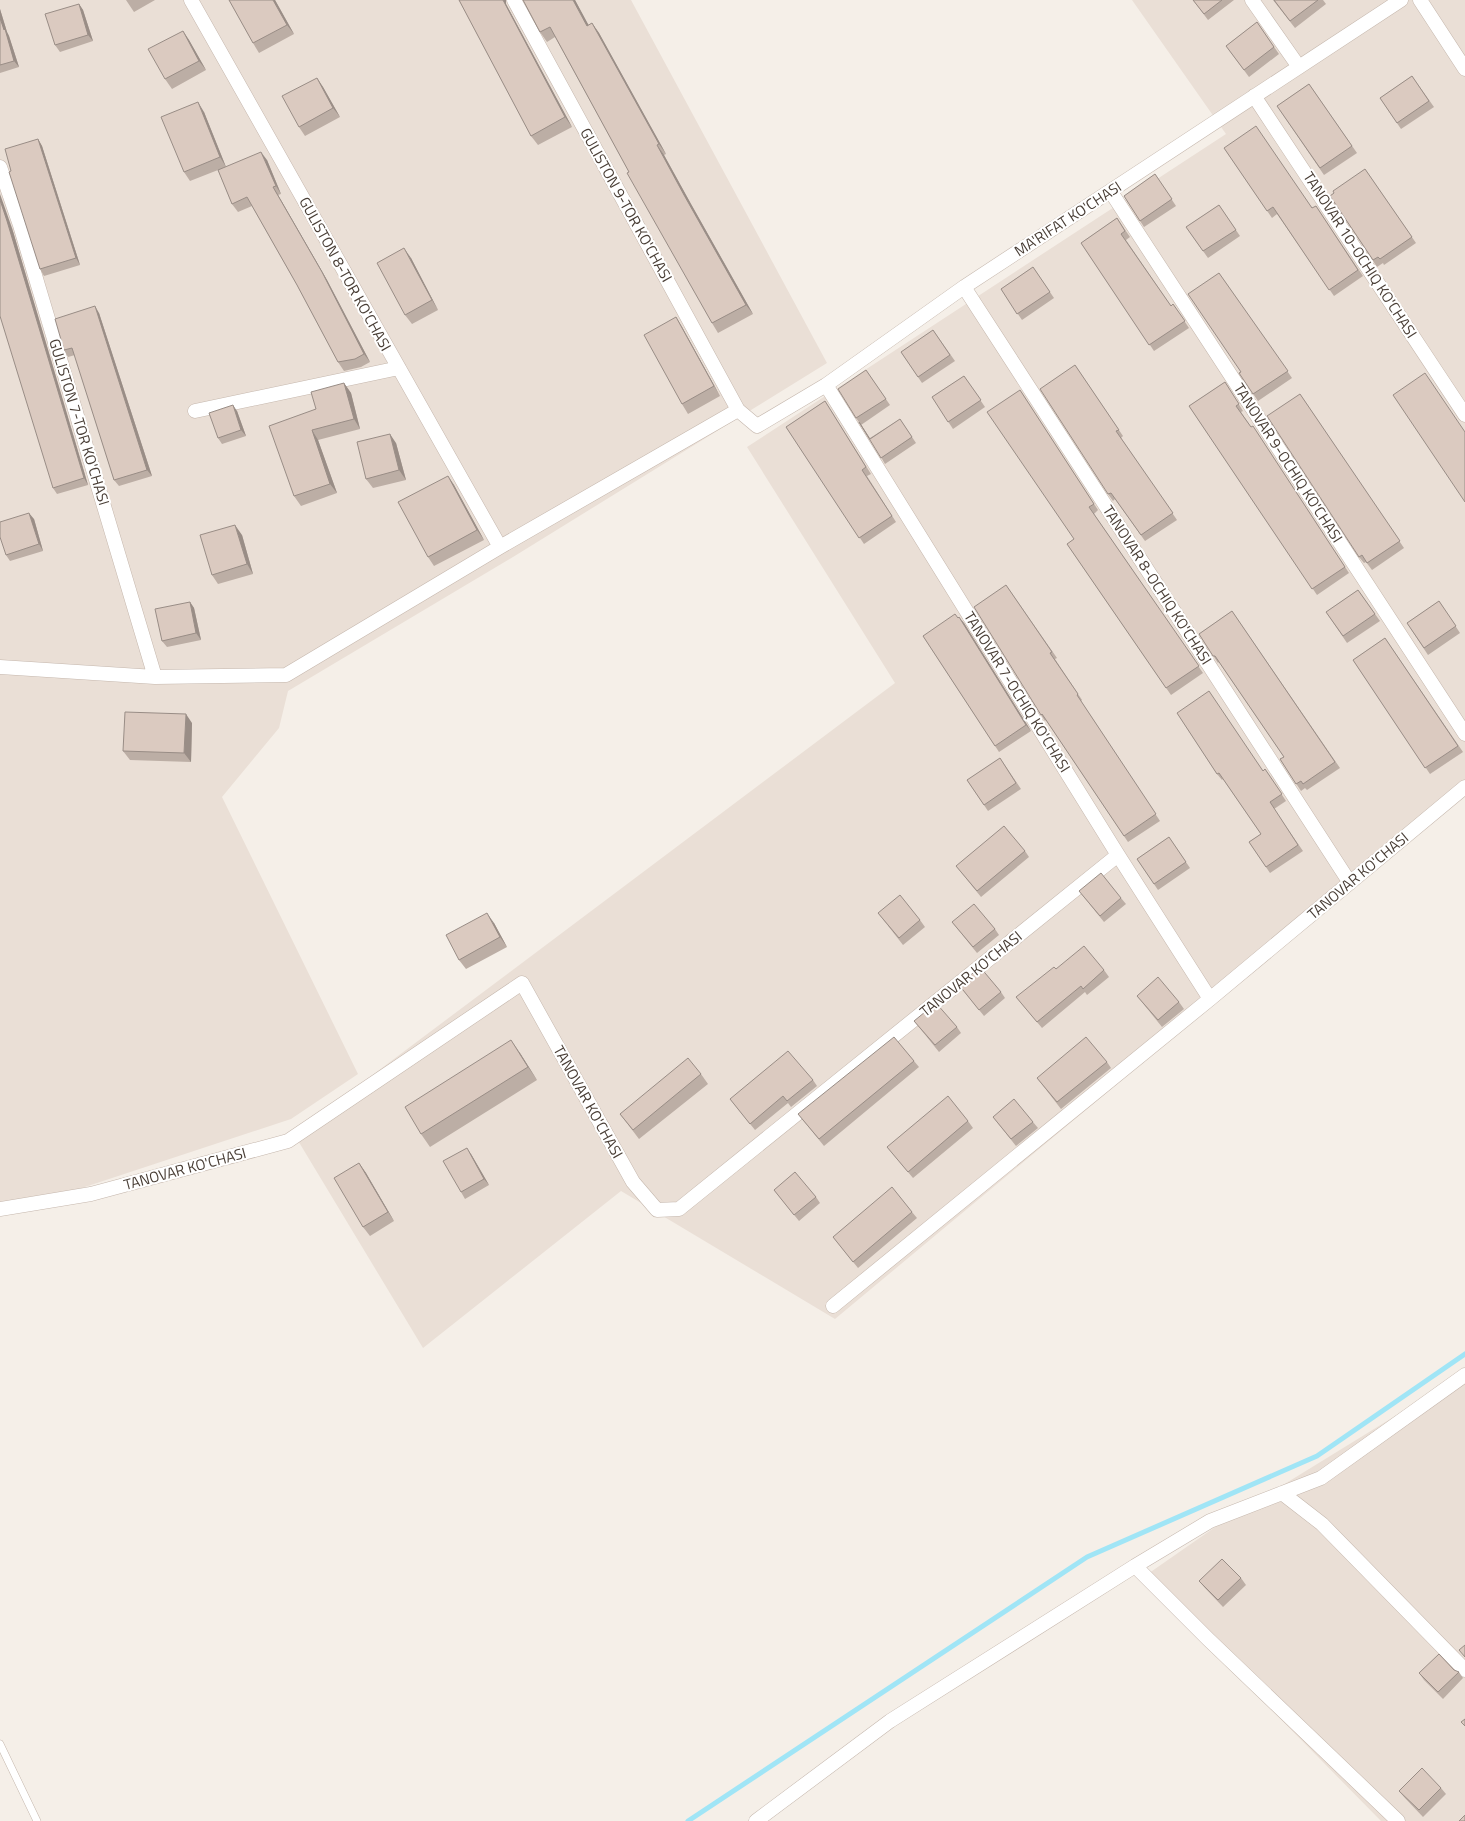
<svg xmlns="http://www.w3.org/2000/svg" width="1465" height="1821" font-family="'Titillium Web',sans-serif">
<rect width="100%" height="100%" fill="#f5efe8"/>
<path fill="#eadfd6" d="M0,0H631L827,363L513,557L288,691L279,728L222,797L358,1074L291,1119L0,1215Z
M1132,0H1465V794L835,1319L621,1191L423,1348L294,1134L895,683L747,447L1226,134Z
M1465,1373V1821H1381L1142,1578L1221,1523Z"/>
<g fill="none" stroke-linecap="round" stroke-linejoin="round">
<path stroke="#a0e5f6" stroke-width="5" d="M688,1821L1087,1557L1317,1456L1465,1354"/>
<defs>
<path id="service" d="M0,1744L37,1821"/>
<path id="minor" d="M191,0L500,547
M514,0L738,410L757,426L826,385L964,287L1401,0
M1252,0L1299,67
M1420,0L1465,69
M1254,96L1465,415
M0,167L20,225L155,677
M1111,192L1465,734
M964,287L1350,883
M826,385L1118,855L1210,999
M195,411L399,368
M0,667L155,677L286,675L500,547L738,410
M0,1209L91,1194L288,1141L522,983L633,1182L657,1210L679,1209L1118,855
M833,1306L1210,999L1465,787
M1282,1493L1322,1524L1465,1670
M1135,1566L1208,1639L1398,1821
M756,1821L890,1721L1135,1566L1210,1521L1321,1478L1465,1375"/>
</defs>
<use href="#service" stroke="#c5b7ad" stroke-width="8"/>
<use href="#minor" stroke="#c5b7ad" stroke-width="15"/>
<use href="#service" stroke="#fff" stroke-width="7"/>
<use href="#minor" stroke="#fff" stroke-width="14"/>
</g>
<path fill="#bcaea5" d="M126,0H155L134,12Z
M229,0H275L294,34L259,53L253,43Z
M459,0H506V4L572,127L538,145L531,136Z
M523,0H575L588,25L592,23L599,33L666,154L664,155L691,204L753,314L718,333L712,323L555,37L547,42L540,32Z
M1193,0H1234L1208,20Z
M1273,0H1323L1326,4L1295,28Z
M79,4L83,10L93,41L60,52L55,45Z
M0,9L7,32L9,36L19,67L0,73Z
M1257,22L1279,54L1249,77L1226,46Z
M183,31L189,40L206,70L172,89L165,79Z
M1412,76L1434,107L1401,129L1380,98Z
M317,78L323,87L340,117L305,136L299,127Z
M1309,84L1357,153L1324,175L1277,106Z
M204,112L226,167L267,160L281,194L278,195L327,280L370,362L361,367L344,371L338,362L297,285L252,206L238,212L232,204L218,170L190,181L184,172Z
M38,139L42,146L80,265L44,276L40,269L11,171Z
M1224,148L1313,208L1316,206L1363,276L1334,296L1277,214L1272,218Z
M1365,169L1416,243L1384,265L1383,263L1377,267L1330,196Z
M1155,174L1176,206L1144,227L1124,196Z
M1219,205L1240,236L1208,258L1186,227Z
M1117,218L1130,237L1126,240L1171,306L1173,304L1189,328L1154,351L1081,243Z
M12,228L88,485L57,494L53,488Z
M411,258L438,310L412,324L405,315Z
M1033,267L1054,298L1022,320L1001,289Z
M1219,273L1292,378L1258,401L1239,373L1241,372Z
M99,313L152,476L119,486L114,480L75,355L68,357L64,350Z
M676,317L682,327L720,396L688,414L682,404Z
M933,330L955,361L922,383L901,352Z
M1075,365L1123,436L1121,438L1177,520L1145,541L1115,499L1113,501L1108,494Z
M866,370L890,405L861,425L856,418Z
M964,376L985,407L953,429L932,397Z
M1225,382L1243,411L1241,412L1251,427L1257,432L1349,573L1317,595L1189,406Z
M344,383L351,393L360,429L318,440L337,493L301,506L294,496L316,409Z
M1020,390L1098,510L1094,514L1203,673L1171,695L1067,544L1074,539Z
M1300,394L1404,548L1372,570L1366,562L1364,563L1359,557Z
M825,401L871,474L867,476L896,522L864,544L786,427Z
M237,411L246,436L222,444L218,438Z
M900,419L916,443L885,464L870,438Z
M396,443L406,480L373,488L366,479Z
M448,476L454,485L484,540L434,566L428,557Z
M34,519L43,551L10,561L6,555Z
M242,535L253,574L218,584L212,575Z
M1006,585L1057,658L1055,659L1082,700L1081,701L1160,821L1128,842L1046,720L1045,721L1041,715Z
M1358,590L1380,621L1347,643L1326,612Z
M1439,601L1460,633L1428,655L1407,623Z
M190,602L194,608L201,640L167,647L162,641Z
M1232,611L1340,768L1307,790L1305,788L1301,791L1280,759L1284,757L1219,662L1218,663L1199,634Z
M958,618L964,623L1031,731L999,752L923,636Z
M1385,638L1463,752L1430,774L1353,660Z
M1177,713L1263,771L1265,769L1286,801L1274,809L1303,851L1270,873L1249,842L1261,834L1223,779L1222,780L1217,774Z
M192,723L191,762L130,760L123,751Z
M1000,758L1021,789L988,811L967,780Z
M1169,837L1190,868L1158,890L1137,859Z
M1025,851L1029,857L981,897L956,866Z
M1079,891L1121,898L1126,904L1104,922Z
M878,913L920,920L925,927L903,945Z
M952,922L995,929L999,935L977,953Z
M494,923L507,947L466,969L459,960Z
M1056,969L1104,970L1109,977L1087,995L1085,992L1042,1028L1016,997Z
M959,985L1001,992L1005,998L984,1016Z
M1137,996L1179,1002L1184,1009L1162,1027Z
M914,1021L957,1027L961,1033L939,1052Z
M520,1053L537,1080L430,1147L421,1134Z
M914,1061L919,1067L824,1146L798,1114Z
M1107,1062L1111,1068L1061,1109L1037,1078Z
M701,1074L708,1084L639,1139L620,1114Z
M813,1080L817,1086L791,1107L788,1103L755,1130L730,1099Z
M993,1117L1033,1122L1038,1128L1016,1146Z
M968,1121L973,1128L913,1178L887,1147Z
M471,1154L489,1185L465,1199L461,1192Z
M359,1163L366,1173L394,1221L370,1236L363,1227Z
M774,1190L816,1197L820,1203L799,1221Z
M912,1212L917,1218L858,1268L833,1237Z
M1241,1578L1246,1585L1223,1607L1204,1587L1199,1581Z
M1459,1672L1463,1678L1443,1699L1424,1680L1419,1673Z
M1441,1788L1446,1794L1423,1817L1404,1797L1399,1791Z"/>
<path fill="#998d86" d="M273,0H275L294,34L287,25Z
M503,0H506V4L572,127L565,117Z
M573,0H575L594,35L587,26Z
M79,4L83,10L93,41L88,35Z
M0,9L7,32L9,36L19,67L14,61L4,30L0,18Z
M592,23L599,33L666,154L659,144Z
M183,31L189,40L206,70L199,61Z
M317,78L323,87L340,117L333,108Z
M198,102L204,112L226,167L220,157Z
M38,139L42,146L80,265L76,258Z
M657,145L664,155L691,204L753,314L746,305L684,195Z
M261,152L267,160L281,194L276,186Z
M273,187L278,195L327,280L370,362L364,354Z
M0,194L12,228L88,485L84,478L0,200Z
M404,248L411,258L438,310L432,300Z
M95,306L99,313L152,476L147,470Z
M676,317L682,327L720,396L714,386Z
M344,383L351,393L360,429L354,419Z
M233,405L237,411L246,436L241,430Z
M312,430L318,440L337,493L330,484Z
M390,434L396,443L406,480L399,470Z
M448,476L454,485L484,540L477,530Z
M29,513L34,519L43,551L39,544Z
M235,525L242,535L253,574L247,564Z
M190,602L194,608L201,640L196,633Z
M959,617L964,623L1031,731L1026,725Z
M186,714L192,723L191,762L184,753Z
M487,913L494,923L507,947L500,937Z
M511,1040L520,1053L537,1080L528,1067Z
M467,1148L471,1154L489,1185L484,1179Z
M359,1163L366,1173L394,1221L388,1212Z"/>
<path fill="#dbcac0" stroke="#998d86" d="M229,0H273L287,25L253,43Z
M459,0H503L565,117L531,136Z
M523,0H573L587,26L592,23L659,144L657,145L684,195L746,305L712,323L627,173L629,172L550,27L540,32Z
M1193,0H1222L1204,14Z
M1274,0H1318L1290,21Z
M79,4L88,35L55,45L45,14Z
M0,18L4,30L5,29L14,61L0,65Z
M1257,22L1274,47L1244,70L1226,46Z
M183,31L199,61L165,79L148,49Z
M1412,76L1429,101L1397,123L1380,98Z
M317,78L333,108L299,127L282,96Z
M1309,84L1352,146L1320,168L1277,106Z
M198,102L220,157L184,172L161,117Z
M1256,126L1312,208L1316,206L1358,270L1329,290L1273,207L1267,211L1224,148Z
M38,139L76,258L40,269L9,172L11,171L5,149Z
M261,152L276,186L273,187L322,272L364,354L355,359L338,362L297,285L247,197L232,204L218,170Z
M1365,169L1412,237L1380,259L1378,257L1373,260L1330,196L1334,193L1333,191Z
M1155,174L1172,199L1140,221L1124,196Z
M0,200L7,221L84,478L53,488L0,316Z
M1219,205L1236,230L1203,251L1186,227Z
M1117,218L1125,231L1121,234L1171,306L1173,304L1185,321L1149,345L1081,243Z
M404,248L432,300L405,315L377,263Z
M1033,267L1050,292L1017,314L1001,289Z
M1219,273L1288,371L1253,394L1239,373L1241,372L1188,294Z
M95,306L147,470L114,480L72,348L64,350L55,319Z
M676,317L714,386L682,404L644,335Z
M933,330L950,355L918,377L901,352Z
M1075,365L1119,430L1116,431L1173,513L1141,535L1111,493L1108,494L1040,389Z
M866,370L886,399L856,418L838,389Z
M1425,373L1465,432V502L1393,395Z
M964,376L981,400L948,422L932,397Z
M1225,382L1239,404L1236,406L1251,427L1253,426L1345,567L1312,589L1189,406Z
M344,383L354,419L312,430L330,484L294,496L269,426L316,409L311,392Z
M1020,390L1094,504L1089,507L1199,666L1166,688L1067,544L1074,539L987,412Z
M1300,394L1400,541L1367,563L1362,555L1359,557L1267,416Z
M825,401L866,467L862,470L892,516L859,538L786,427Z
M233,405L241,430L218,438L209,413Z
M900,419L912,437L881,458L859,422L870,439Z
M390,434L399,470L366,479L357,442Z
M448,476L477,530L428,557L398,502Z
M29,513L39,544L6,555L0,537V522Z
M235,525L247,564L212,575L200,535Z
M1006,585L1052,652L1050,653L1078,694L1077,695L1156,814L1124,836L1042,714L1041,715L974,607Z
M1358,590L1375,614L1343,636L1326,612Z
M1439,601L1456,626L1424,648L1407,623Z
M190,602L196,633L162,641L155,609Z
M1232,611L1335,762L1303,784L1301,781L1296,784L1280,759L1284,757L1215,656H1213L1199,634Z
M955,614L958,618L959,617L1026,725L995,746L923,636Z
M1385,638L1458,746L1425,768L1353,660Z
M1209,691L1263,771L1265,769L1282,794L1270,802L1298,845L1266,867L1249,842L1261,834L1219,773L1217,774L1177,713Z
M125,712L186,714L184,753L123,751Z
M1000,758L1016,783L984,805L967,780Z
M1004,826L1025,851L977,891L956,866Z
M1169,837L1186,862L1154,884L1137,859Z
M1101,873L1121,898L1100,916L1079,891Z
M900,895L920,920L899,938L878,913Z
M974,904L995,929L973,947L952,922Z
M487,913L500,937L459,960L446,935Z
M1084,946L1104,970L1083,989L1081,986L1037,1022L1016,997L1054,967L1056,969Z
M980,967L1001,992L979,1010L959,985Z
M1158,977L1179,1002L1158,1020L1137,996Z
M936,1003L957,1027L935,1045L914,1021Z
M894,1037L914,1061L819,1139L798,1114Z
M1086,1037L1107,1062L1057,1102L1037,1078Z
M511,1040L528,1067L421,1134L405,1107Z
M788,1051L813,1080L787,1101L783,1096L750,1124L730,1099Z
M688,1058L701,1074L633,1130L620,1114Z
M948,1096L968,1121L908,1172L887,1147Z
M1014,1099L1033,1122L1011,1139L993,1117Z
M467,1148L484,1179L461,1192L443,1161Z
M359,1163L388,1212L363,1227L334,1178Z
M795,1172L816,1197L794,1215L774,1190Z
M892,1187L912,1212L853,1262L833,1237Z
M1222,1559L1241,1578L1218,1600L1199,1581Z
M1465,1645V1657L1459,1650Z
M1439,1654L1454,1670L1459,1672L1438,1692L1419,1673Z
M1465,1719V1726L1461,1722Z
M1422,1768L1441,1788L1419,1810L1399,1791Z
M1465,1815V1821H1459Z"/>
<g text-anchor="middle" stroke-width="4" stroke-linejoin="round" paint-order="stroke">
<g font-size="15" fill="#493e36" stroke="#fff">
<text transform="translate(626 205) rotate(61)" y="5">GULISTON 9-TOR KO'CHASI</text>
<text transform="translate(1068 219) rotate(-33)" y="5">MA'RIFAT KO'CHASI</text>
<text transform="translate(1360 255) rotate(57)" y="5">TANOVAR 10-OCHIQ KO'CHASI</text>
<text transform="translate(345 274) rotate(61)" y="5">GULISTON 8-TOR KO'CHASI</text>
<text transform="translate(79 422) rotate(73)" y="5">GULISTON 7-TOR KO'CHASI</text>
<text transform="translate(1288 463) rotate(57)" y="5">TANOVAR 9-OCHIQ KO'CHASI</text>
<text transform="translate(1157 585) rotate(57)" y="5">TANOVAR 8-OCHIQ KO'CHASI</text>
<text transform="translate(1017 692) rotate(58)" y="5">TANOVAR 7-OCHIQ KO'CHASI</text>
<text transform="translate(1358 876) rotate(-40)" y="5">TANOVAR KO'CHASI</text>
<text transform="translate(971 974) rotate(-39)" y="5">TANOVAR KO'CHASI</text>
<text transform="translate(588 1102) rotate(61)" y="5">TANOVAR KO'CHASI</text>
<text transform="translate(185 1169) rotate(-15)" y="5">TANOVAR KO'CHASI</text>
</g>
</g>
</svg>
